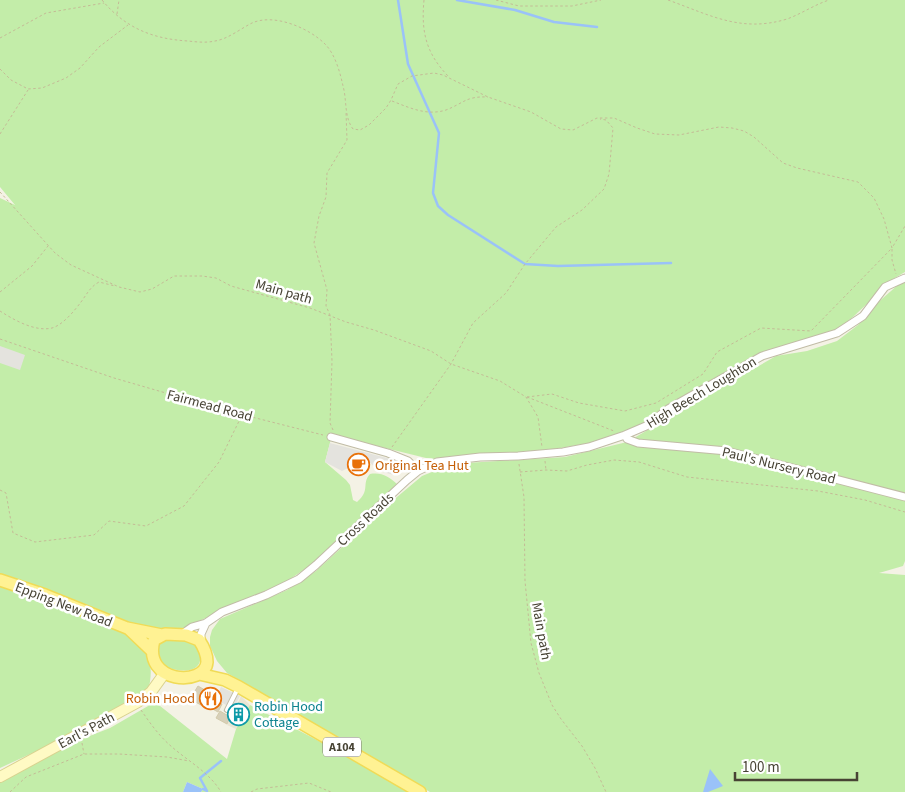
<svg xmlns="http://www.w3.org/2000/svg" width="905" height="792" font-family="'Source Sans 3',sans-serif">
<rect width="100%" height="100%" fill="#f4f2e5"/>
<path fill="#e9e5d2" d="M241,696L250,705L236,729L227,725Z"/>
<path fill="#c3eda9" d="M0,0H905V272L893,279L853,317L838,329L776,349L641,426L616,435L589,443L555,449L436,459L426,458L332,435L325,462L346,480L350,485L353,500L357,502C371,490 361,484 370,474C382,472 389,477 397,484L311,565L287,581L186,627C147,638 105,611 69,598C47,589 23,583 0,575V198L15,205L0,187Z
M905,281V561L903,566L879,573L905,575V792H430L227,673L217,661L210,646V637L212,630L220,619L287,590L316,571L397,497L422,476L442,468L466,463L565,457L627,442L776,356L807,351L837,341L858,325L875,305L899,284Z
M0,586C36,598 72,611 107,626C117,630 131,634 138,641C152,653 153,674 148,690L108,718L0,768Z
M182,638L197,646C199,650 202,656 200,661C196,676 171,670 161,665L156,645L162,640Z
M155,702L227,759L236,729L250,705L353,759L410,792H201L203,789L187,782L183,792H0V778L69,744L110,728Z"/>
<path fill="#e4e3de" d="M0,346L25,355L20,370L0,363Z
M330,443L398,461L400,468L394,475L379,471L366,459L342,471L325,462Z
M221,687L240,696L231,714L223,711L226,705L215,699Z"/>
<path fill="#9ac2f8" d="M710,769L723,786L708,792H703Z
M187,782L203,789L201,792H183Z"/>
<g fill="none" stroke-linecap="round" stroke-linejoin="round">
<path stroke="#9ac2f8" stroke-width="2.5" d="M398,0L408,64L439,133L433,193L438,206L448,215L525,264L558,266L671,263
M457,0L515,10L554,22L597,27
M203,789L207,791L200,778L221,761"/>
</g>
<path fill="#d7d0b9" stroke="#d3caab" d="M198,686L215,696L213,699L222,704L218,712L202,703L201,705L190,699Z
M237,708L243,711L239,721L232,718Z
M220,711L230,717L227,724L216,718Z"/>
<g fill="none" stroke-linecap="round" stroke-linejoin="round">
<defs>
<path id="lane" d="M227,710L238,688"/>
<path id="street" d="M625,435L627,439L638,443L727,451L905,497
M331,437L388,453L408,461L418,471
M182,634L192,627L206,623L222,612L266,595L299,579L316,565L407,480L418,471L437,462L480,457L518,456L563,452L589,447L625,435L646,426L668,409L762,356L837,333L863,316L885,287L905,278
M201,643V634L206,623"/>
<path id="secondary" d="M0,777L138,702L151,692L164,674"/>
<path id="primary" d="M0,580L45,595L127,628L162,635
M129,629L151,650
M165,634L186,635L199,640C203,646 207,654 207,662C205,687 142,684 154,640Z
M199,674L225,680L239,687L420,792"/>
</defs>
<use href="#lane" stroke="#c1bca6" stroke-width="6"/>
<use href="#street" stroke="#c1bca6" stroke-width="9"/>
<use href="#secondary" stroke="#d9d28f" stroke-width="12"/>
<use href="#primary" stroke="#f0db57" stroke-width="14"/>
<path stroke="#c4bb96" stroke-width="1" stroke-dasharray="2.5 2.5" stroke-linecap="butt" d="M102,0C125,28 153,39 188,41C197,42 206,43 215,41C228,39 240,29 252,23C274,13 309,28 325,44C335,54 340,72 343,86C347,100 344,117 353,129L360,130L369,125L386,108L391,100L398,84L412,76L434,73L443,75L488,97L531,112L561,129L573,130L597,118H614L637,128L655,134L679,135L719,127L732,128L744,131L754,137L783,163L797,168L858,182L874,198L884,219L892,248L905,226
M424,0C421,32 426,53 448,76
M496,0L519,6H572L601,0
M668,0C710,15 741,33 787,19C801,14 814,5 829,0
M117,14L119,0
M0,38L46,13L104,3
M0,69L11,80L28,89L42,88L66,78L80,68L99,47L128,25
M392,101C410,108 427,116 446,110C464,103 466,96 488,97
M0,134L28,90
M0,192L55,253L71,265L119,287L140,292L152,289L174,276H202L216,278L231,286L310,308L346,322L374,330L431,351L451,364L500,381L526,397L538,417L542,447
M892,249V260L896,274
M0,292L32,266L48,246
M0,311C14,320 35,332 52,328C63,325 75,310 81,302C87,294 90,287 99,282L115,286
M0,339L114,378L228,411L323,435
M527,397L552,394L579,403L625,411L656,403L703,374L717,352L761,328L811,331L892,248
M527,397L614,431
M333,430L330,423L332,361L330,315L326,306L327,290L314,243L319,216L326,197L327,173L347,140L346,112
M392,447L451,364L473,323L506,293L525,264L556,227L582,210L604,189L609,174L613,128L606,120L600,119
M545,461L546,470
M519,464L524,497L525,581L531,643L539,673L552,705L561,719L582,746L595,768L606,792
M520,472L546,470L567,471L587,465L614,460L639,462L687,477L818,491L865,500L905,512
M0,490L6,493L13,533L35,542L94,535L109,521L146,526L184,506L219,462L242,415
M141,710C150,723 159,736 172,747C188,761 210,773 221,792
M82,743L84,754
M10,792L26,777L84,754H119L167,757L189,761
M251,792L257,789L309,783L331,792"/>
<use href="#lane" stroke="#fff" stroke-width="4"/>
<use href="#street" stroke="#fff" stroke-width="7"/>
<use href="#secondary" stroke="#fffac4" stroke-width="10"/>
<use href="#primary" stroke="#fff293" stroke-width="11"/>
</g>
<defs>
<symbol id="cafe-ring" viewBox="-11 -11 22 22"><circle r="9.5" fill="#fff" stroke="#e8710a" stroke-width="1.5"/><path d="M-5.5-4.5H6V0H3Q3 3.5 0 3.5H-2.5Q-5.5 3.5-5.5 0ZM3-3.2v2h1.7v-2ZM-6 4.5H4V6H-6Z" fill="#e8710a"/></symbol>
<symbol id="restaurant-ring" viewBox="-11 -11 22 22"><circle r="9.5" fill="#fff" stroke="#e8710a" stroke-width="1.5"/><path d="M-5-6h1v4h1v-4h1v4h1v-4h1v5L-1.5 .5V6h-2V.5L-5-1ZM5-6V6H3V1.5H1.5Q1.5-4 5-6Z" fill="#e8710a"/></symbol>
<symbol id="building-ring" viewBox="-11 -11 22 22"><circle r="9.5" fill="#fff" stroke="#0f9aa8" stroke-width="1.5"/><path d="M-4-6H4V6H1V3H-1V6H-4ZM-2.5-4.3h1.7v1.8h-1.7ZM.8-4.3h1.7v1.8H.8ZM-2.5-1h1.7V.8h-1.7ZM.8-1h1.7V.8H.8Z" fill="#0f9aa8"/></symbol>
</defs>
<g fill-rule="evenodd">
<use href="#cafe-ring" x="346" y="452" width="25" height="25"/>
<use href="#restaurant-ring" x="198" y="686" width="25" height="25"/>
<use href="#building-ring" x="226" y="702" width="25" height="25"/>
</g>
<g text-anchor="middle" stroke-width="5" stroke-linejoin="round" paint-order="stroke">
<rect fill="#fff" stroke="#7e7b71" stroke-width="1" x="323" y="737.5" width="38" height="19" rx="4"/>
<g font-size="12" font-weight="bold" fill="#474334">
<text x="342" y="751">A104</text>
</g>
<g font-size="14" fill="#474334" stroke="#fff">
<text transform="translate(284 291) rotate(16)" y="5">Main path</text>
<text transform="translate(701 392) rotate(-31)" y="5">High Beech Loughton</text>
<text transform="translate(210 405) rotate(15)" y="5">Fairmead Road</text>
<text transform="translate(779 465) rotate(14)" y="5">Paul's Nursery Road</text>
<text transform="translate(365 519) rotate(-43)" y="5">Cross Roads</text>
<text transform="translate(64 604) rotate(21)" y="5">Epping New Road</text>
<text transform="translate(542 631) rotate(80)" y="5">Main path</text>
<text transform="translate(86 730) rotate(-28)" y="5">Earl's Path</text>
</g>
<g font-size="14" fill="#c56008" stroke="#fff" text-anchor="start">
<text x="375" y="470">Original Tea Hut</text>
<text x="195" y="703" text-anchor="end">Robin Hood</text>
</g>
<g font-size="14" fill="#0d838f" stroke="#fff" text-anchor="start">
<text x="254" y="711">Robin Hood<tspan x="254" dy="16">Cottage</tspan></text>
</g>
</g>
<path d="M735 772v8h122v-8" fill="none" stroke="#474334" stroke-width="2.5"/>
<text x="742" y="772" font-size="15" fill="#474334" stroke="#ffffff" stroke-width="4" paint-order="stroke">100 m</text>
</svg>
